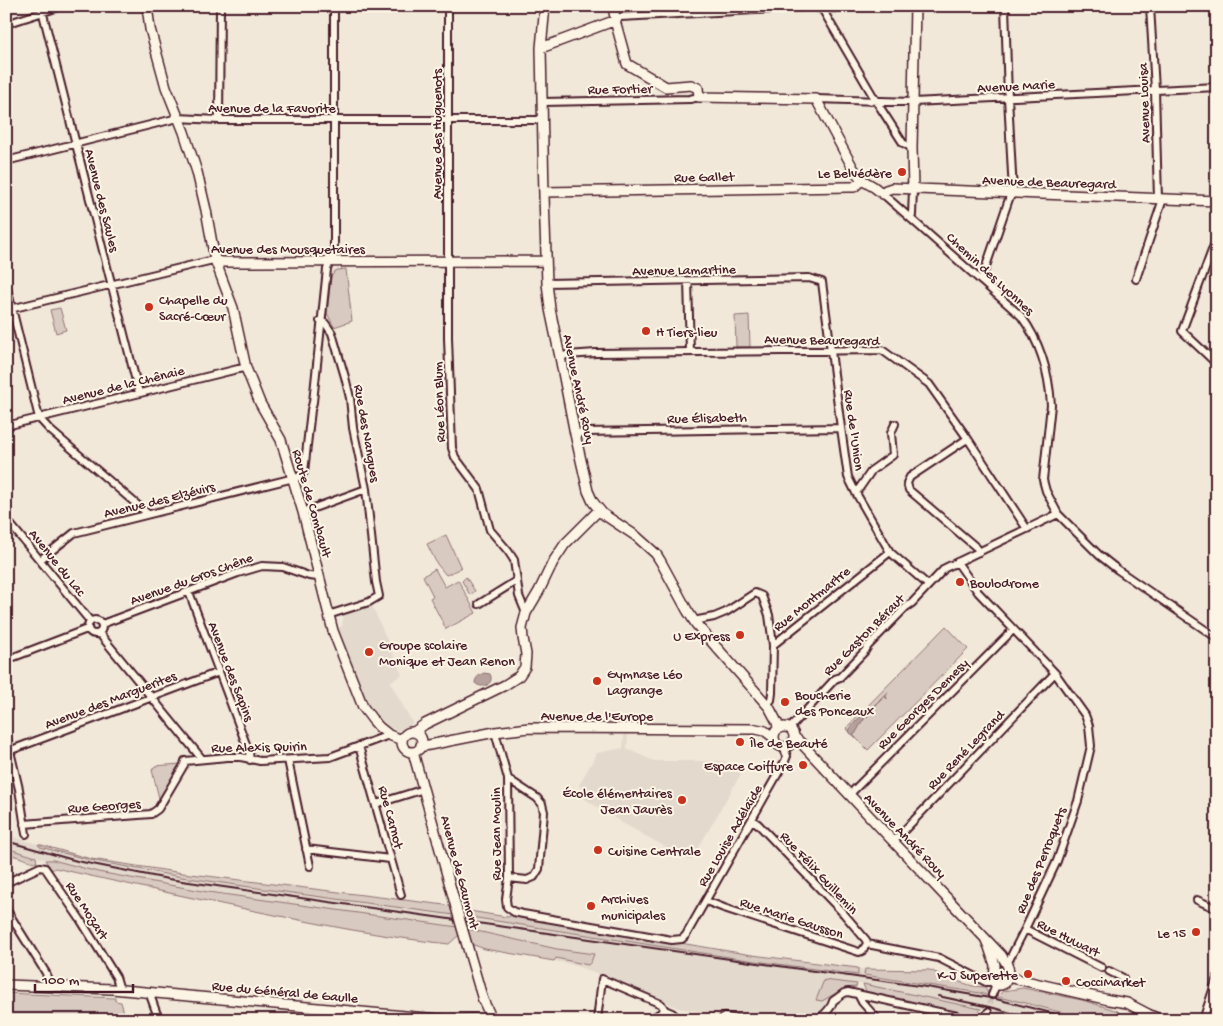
<svg xmlns="http://www.w3.org/2000/svg" width="1223" height="1026" font-family="'Gochi Hand',sans-serif">
<rect width="100%" height="100%" fill="#f1e8da"/>
<filter id="ink" filterUnits="userSpaceOnUse"><feTurbulence type="fractalNoise" baseFrequency=".02" numOctaves="2"/><feDisplacementMap in="SourceGraphic" scale="10" xChannelSelector="R" yChannelSelector="G"/><feConvolveMatrix kernelMatrix="1 2 1 2 8 2 1 2 1" color-interpolation-filters="sRGB"/></filter>
<g filter="url(#ink)">
<path fill="#e4d9cd" d="M372,605L402,675L390,682L413,724L402,730L398,731L388,726L373,712L362,693L338,628L342,626L344,615Z
M624,733H628L627,749L654,761H724L742,772L691,861L624,824L585,799L584,791L579,785L597,753L623,748Z
M6,835L91,859L205,878L445,905L466,911L773,959L950,979L973,986L985,987L989,996L997,997L1003,991L1023,988L1082,1000L1118,1011L1126,1016L1135,1020H993L994,1012L981,1009L975,1017L866,992L863,984H857L853,994L814,1020H752L678,1008L622,982L570,964L539,958L485,949L460,934L449,944L411,940L347,930L145,889L37,857V863L6,853Z"/>
<path fill="#d8cac0" stroke="#917476" d="M346,269L352,321L334,327L327,313L331,277L335,271L338,270Z
M60,308L66,330L56,333L50,310Z
M749,315L750,347H736L735,316Z
M446,535L461,568L446,575L437,564L427,544Z
M435,569L445,587L458,580L476,613L446,629L430,598L433,596L423,576Z
M466,577L475,591L470,595L462,581Z
M946,626L968,649L868,750L846,728Z
M180,764V765L161,797L159,798L152,770L155,766Z
M38,844L91,859L183,873L445,905L453,907L454,915L292,893L181,877L90,860L40,847Z
M6,848L36,857L37,863L6,853Z
M45,860H53L98,872L208,892L458,927L460,934L449,944C383,937 319,924 255,911C188,897 121,883 55,868L52,870Z
M463,910L507,917L513,915L543,920L752,955L858,968V975L748,960L464,916Z
M468,929L557,949L594,954L591,962L588,965L556,958L554,961L485,949L471,944L468,935Z
M865,969L930,970L950,979L973,986L985,987L989,996L980,993L864,975Z
M824,980L857,984L856,987L845,988L822,1001L816,1000Z
M863,984L981,1009L975,1017L968,1016L866,992Z
M1023,988L1082,1000L1118,1011L1122,1018L1125,1020H1090L1022,1002L997,997L1003,991Z
M6,993L115,998V1001L121,1002L126,1020H6Z"/>
<path fill="#b6a19c" stroke="#8b6d6f" d="M484,673L490,674C495,684 482,690 475,683C475,678 479,675 484,673Z
M888,692L886,696L887,699L886,697H884L873,708L870,714L867,717H864V720L862,721L858,729L855,734L853,735L850,733L849,731C851,726 859,717 864,715Z"/>
<g fill="none" stroke-linecap="round" stroke-linejoin="round">
<path stroke="#d0c0b7" stroke-width="6" stroke-dasharray="6 3" stroke-linecap="butt" d="M988,1012L992,995"/>
<defs>
<path id="street" d="M41,6L139,393
M448,6V338L452,448L455,457L479,489L490,530L508,551L514,560L519,596L526,613
M1150,6L1155,90L1158,199
M821,7L876,101L903,143L912,148
M616,20L620,17L813,7L822,9L871,6
M6,24L62,6
M816,99L913,102L1217,87
M543,102L690,99L699,97
M219,120L220,6
M6,161L178,118L219,120H543
M883,194L1021,316C1041,343 1049,372 1051,405L1043,480L1046,491L1058,514L1099,555L1118,570L1217,638
M911,219L912,215L913,190
M1217,237L1182,331L1217,364
M1136,279L1163,199
M688,281L690,352
M981,281L1009,199L1013,193L1008,97L1005,6
M547,283L809,278L822,282L841,428L848,477L856,493L890,552L928,585
M6,284L39,418L50,430L148,514
M6,310L209,261L215,260
M560,357L567,355L596,353L882,350L929,384L968,439L1027,529
M6,426L238,369L246,368
M575,434L585,432L841,428
M968,439L964,441L910,477L907,483L909,490L977,548L979,552
M856,493L872,470L893,455L891,433L895,424
M303,512L366,489L353,428L350,398L345,377L332,333L325,323L320,321
M6,519L90,621
M40,560L74,533L298,477L302,475L304,472L311,410L313,402L327,269L334,254V6
M957,562L978,592L1055,673L1085,715L1089,726L1091,746L1078,801L1057,861L1025,929L1007,964
M189,592L249,752L250,760
M479,604L516,581
M328,615L369,602L379,596L376,582L366,489
M88 627a7 7 0 1 1 14 0a7 7 0 1 1-14 0Z
M693,621L714,617L726,612L755,593L762,596L769,615L773,645L772,693L771,700L767,705
M102,624L238,573L262,566L283,567L309,576L318,577
M99,633L202,759
M773,645L890,552
M6,660L87,629
M790,728L835,679L840,677L865,651L868,646L906,607L912,603L945,568L1058,514
M495,732L508,779L509,878L506,899L507,907L514,912L523,914L672,940L682,939L686,935L785,761L787,756L783,747
M6,734L19,789L26,834
M359,746L401,895
M6,752L219,672
M288,760L310,866
M508,779L537,798L542,804L544,812L539,869L534,877L527,880L509,878
M849,795L1013,630
M376,804L424,789
M752,820L758,824L844,914L866,940L867,944
M24,824L151,814L158,809L184,765L185,761L227,757H241L260,761L330,757L389,735
M893,842L1055,673
M306,849L390,859
M6,883L40,867L45,868L80,919L116,977L120,990
M1197,900L1217,909
M706,901L724,908L859,952L862,951L867,944
M6,909L46,973L49,987
M1025,929L1102,968
M867,944L939,958L986,982H994
M1109,971L1123,978
M149,992L159,1020
M858,994L862,1002L878,1020
M992,995L996,985
M597,1020L602,979L661,1004L665,1010L672,1013L680,1020
M650,1020L665,1010
M721,1020L724,1017L747,1020
M818,1020C824,1014 831,1010 833,1001L844,993L848,992L957,1016L968,1020
M985,1020L988,1012
M1203,1020L1217,978"/>
<path id="secondary" d="M147,6L150,29L166,87L184,132L197,172L206,210L215,260L233,308L246,368L260,403L281,440L303,512L333,631L363,707L372,719L379,727L389,735L402,740
M545,6L541,48L544,196L547,283L550,309L560,357L575,434L588,491L593,502L603,514L636,536L656,554L661,562L687,610L696,624L769,707L777,722L778,728
M613,6L616,24L627,64L666,87L691,85L698,88L699,97L816,99L853,168L862,180L874,187L883,194L886,190L892,188L1217,201
M541,48L616,20
M913,190L912,148L915,6
M544,192L849,187H854L862,180
M215,260L222,262L545,261
M774 737a10 10 0 1 1 20 0a10 10 0 1 1-20 0Z
M414,732L425,724L505,685L519,676L525,667L526,654L523,638L522,628L526,613L539,591L553,562L565,544L599,510
M402 742a10 10 0 1 1 20 0a10 10 0 1 1-20 0Z
M794,737L802,744L890,838L1001,955C1008,966 1012,969 1005,983L1001,985H996L994,982L995,965L989,947L985,938
M421,745L424,746L495,732L529,728L756,729L765,731L773,737
M413,752L456,907
M462,928L483,1000L491,1017
M1008,977L1109,1000L1127,1003L1148,1014L1161,1020
M6,985L112,989L448,1020L475,1019"/>
</defs>
<use href="#street" stroke="#4a1f2b" stroke-width="10"/>
<use href="#secondary" stroke="#4a1f2b" stroke-width="12"/>
<use href="#street" stroke="#fcf5e5" stroke-width="6"/>
<use href="#secondary" stroke="#fcf5e5" stroke-width="9"/>
<path stroke="#4a1f2b" stroke-width="2" d="M6,841L77,861L168,879L926,987L996,999L1079,1020
M938,996L994,1008L1035,1020"/>
<defs>
<path id="secondary-bridge" d="M456,907L462,928"/>
</defs>
<use href="#secondary-bridge" stroke="#4a1f2b" stroke-width="12" stroke-linecap="butt"/>
<use href="#secondary-bridge" stroke="#fcf5e5" stroke-width="9"/>
</g>
</g>
<g fill="#c8321e" stroke="#fcf5e5" stroke-width="2">
<circle cx="902" cy="172" r="5"/>
<circle cx="149" cy="307" r="5"/>
<circle cx="646" cy="331" r="5"/>
<circle cx="960" cy="582" r="5"/>
<circle cx="740" cy="635" r="5"/>
<circle cx="369" cy="652" r="5"/>
<circle cx="597" cy="681" r="5"/>
<circle cx="785" cy="702" r="5"/>
<circle cx="740" cy="742" r="5"/>
<circle cx="803" cy="765" r="5"/>
<circle cx="682" cy="800" r="5"/>
<circle cx="598" cy="850" r="5"/>
<circle cx="591" cy="906" r="5"/>
<circle cx="1196" cy="932" r="5"/>
<circle cx="1028" cy="974" r="5"/>
<circle cx="1066" cy="981" r="5"/>
</g>
<g text-anchor="middle" stroke-width="4" stroke-linejoin="round" paint-order="stroke">
<g font-size="14" fill="#4a1f2b" stroke="#fcf5e5">
<text transform="translate(1016 85) rotate(-3)" y="5">Avenue Marie</text>
<text transform="translate(620 88) rotate(-1)" y="5">Rue Fortier</text>
<text transform="translate(1143 103) rotate(-92)" y="5">Avenue Louisa</text>
<text x="272" y="112">Avenue de la Favorite</text>
<text transform="translate(436 134) rotate(-90)" y="5">Avenue des Huguenots</text>
<text transform="translate(704 176) rotate(-1)" y="5">Rue Gallet</text>
<text transform="translate(1049 181) rotate(2)" y="5">Avenue de Beauregard</text>
<text transform="translate(103 200) rotate(76)" y="5">Avenue des Saules</text>
<text x="288" y="253">Avenue des Mousquetaires</text>
<text transform="translate(684 269) rotate(-1)" y="5">Avenue Lamartine</text>
<text transform="translate(991 273) rotate(43)" y="5">Chemin des Lyonnes</text>
<text transform="translate(822 339) rotate(1)" y="5">Avenue Beauregard</text>
<text transform="translate(123 384) rotate(-14)" y="5">Avenue de la Chênaie</text>
<text transform="translate(580 389) rotate(78)" y="5">Avenue André Rouy</text>
<text transform="translate(438 402) rotate(-92)" y="5">Rue Léon Blum</text>
<text transform="translate(707 417) rotate(-1)" y="5">Rue Élisabeth</text>
<text transform="translate(855 430) rotate(82)" y="5">Rue de l'Union</text>
<text transform="translate(368 433) rotate(80)" y="5">Rue des Nangues</text>
<text transform="translate(159 499) rotate(-14)" y="5">Avenue des Elzévirs</text>
<text transform="translate(313 503) rotate(74)" y="5">Route de Combault</text>
<text transform="translate(58 562) rotate(51)" y="5">Avenue du Lac</text>
<text transform="translate(191 578) rotate(-20)" y="5">Avenue du Gros Chêne</text>
<text transform="translate(811 598) rotate(-39)" y="5">Rue Montmartre</text>
<text transform="translate(863 634) rotate(-45)" y="5">Rue Gaston Béraut</text>
<text transform="translate(232 671) rotate(69)" y="5">Avenue des Sapins</text>
<text transform="translate(110 699) rotate(-21)" y="5">Avenue des Marguerites</text>
<text transform="translate(922 703) rotate(-45)" y="5">Rue Georges Demesy</text>
<text x="597" y="720">Avenue de l'Europe</text>
<text transform="translate(259 746) rotate(-1)" y="5">Rue Alexis Quirin</text>
<text transform="translate(965 749) rotate(-46)" y="5">Rue René Legrand</text>
<text transform="translate(104 805) rotate(-4)" y="5">Rue Georges</text>
<text transform="translate(392 817) rotate(75)" y="5">Rue Carnot</text>
<text transform="translate(495 834) rotate(-90)" y="5">Rue Jean Moulin</text>
<text transform="translate(729 835) rotate(-60)" y="5">Rue Louise Adélaïde</text>
<text transform="translate(906 835) rotate(46)" y="5">Avenue André Rouy</text>
<text transform="translate(1040 860) rotate(-68)" y="5">Rue des Perroquets</text>
<text transform="translate(461 872) rotate(75)" y="5">Avenue de Gaumont</text>
<text transform="translate(820 872) rotate(47)" y="5">Rue Félix Guillemin</text>
<text transform="translate(88 910) rotate(57)" y="5">Rue Mozart</text>
<text transform="translate(792 917) rotate(18)" y="5">Rue Marie Gausson</text>
<text transform="translate(1069 937) rotate(27)" y="5">Rue Huwart</text>
<text transform="translate(285 991) rotate(5)" y="5">Rue du Général de Gaulle</text>
</g>
<g font-size="14" fill="#4a1f2b" stroke="#fcf5e5" text-anchor="start">
<text x="892" y="177" text-anchor="end">Le Belvédère</text>
<text x="159" y="304">Chapelle du<tspan x="159" dy="16">Sacré-Cœur</tspan></text>
<text x="656" y="336">H Tiers-lieu</text>
<text x="970" y="587">Boulodrome</text>
<text x="730" y="640" text-anchor="end">U Express</text>
<text x="379" y="649">Groupe scolaire<tspan x="379" dy="16">Monique et Jean Renon</tspan></text>
<text x="607" y="678">Gymnase Léo<tspan x="607" dy="16">Lagrange</tspan></text>
<text x="795" y="699">Boucherie<tspan x="795" dy="16">des Ponceaux</tspan></text>
<text x="750" y="747">Île de Beauté</text>
<text x="793" y="770" text-anchor="end">Espace Coiffure</text>
<text x="672" y="797" text-anchor="end">École élémentaires<tspan x="672" dy="16">Jean Jaurès</tspan></text>
<text x="608" y="855">Cuisine Centrale</text>
<text x="601" y="903">Archives<tspan x="601" dy="16">municipales</tspan></text>
<text x="1186" y="937" text-anchor="end">Le 15</text>
<text x="1018" y="979" text-anchor="end">K-J Superette</text>
<text x="1076" y="986">CocciMarket</text>
</g>
</g>
<rect width="1223" height="1026" fill="none" stroke="#fcf5e5" stroke-width="25"/>
<rect x="12" y="12" width="1198" height="1001" fill="none" stroke="#4a1f2b" stroke-width="2" filter="url(#ink)"/>
<path d="M35 984v8h98v-8" fill="none" stroke="#4a1f2b" stroke-width="2.5"/>
<text x="42" y="984" font-size="15" fill="#4a1f2b" stroke="#fcf5e5" stroke-width="4" paint-order="stroke">100 m</text>
</svg>
